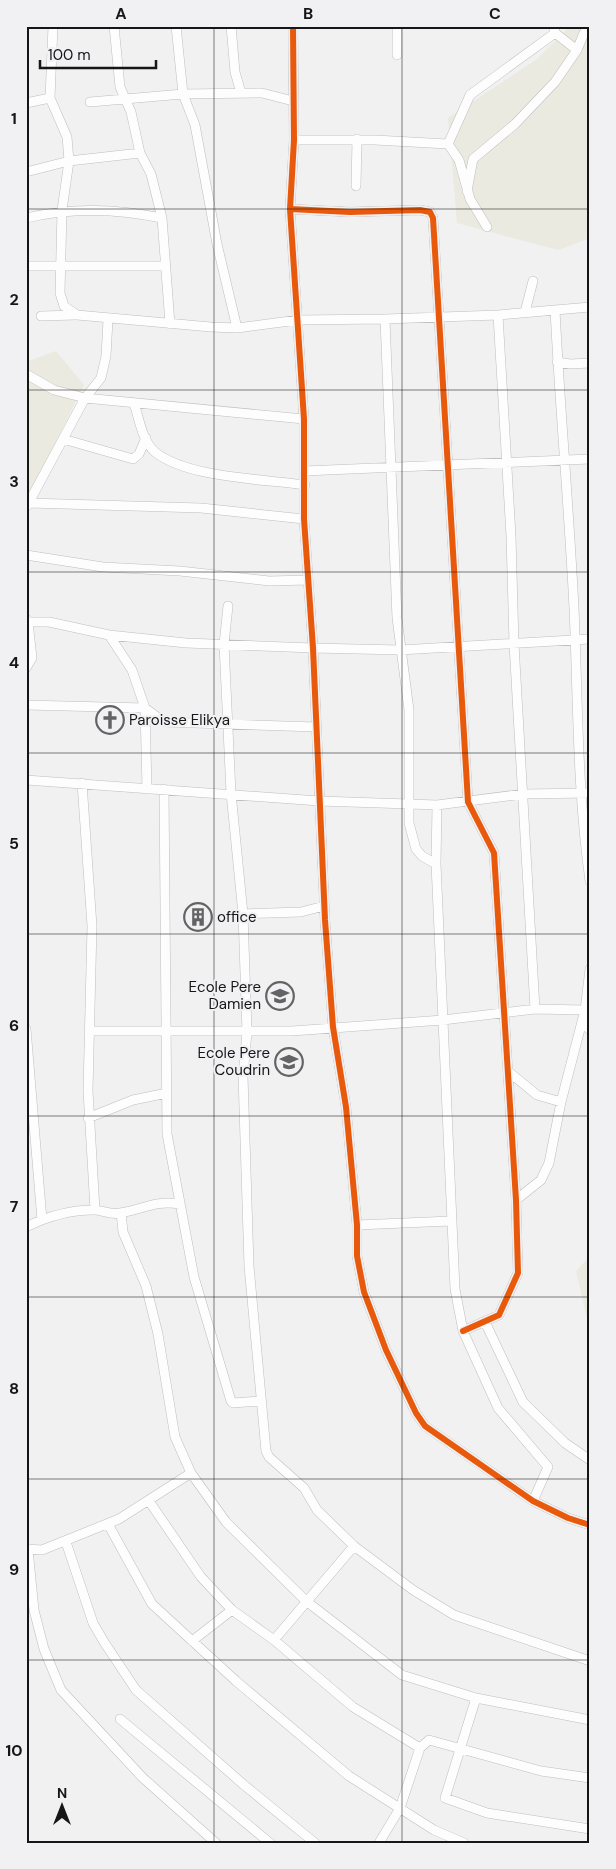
<svg xmlns="http://www.w3.org/2000/svg" width="616" height="1869" font-family="'DM Sans',sans-serif">
<rect width="100%" height="100%" fill="#f1f1f2"/>
<path fill="#eaeae0" d="M570,26H590V238L558,250L457,223L448,118L537,59Z
M56,351L84,385L26,502V362Z
M590,1256V1332L576,1271Z"/>
<g fill="none" stroke-linecap="round" stroke-linejoin="round">
<defs>
<path id="minor" d="M53,26L50,98L67,137L69,161L62,210L60,293L64,306L77,315L211,327L237,328L298,320L385,319L498,315L590,307
M114,26L120,87L131,112L140,153L151,174L162,218L170,324
M176,26L183,94L195,125L217,244L237,328
M231,26L235,72L241,93
M293,26L294,140L290,209L304,419V519L313,648L325,920L333,1027L346,1107L357,1225V1256L364,1292L386,1350L416,1413L425,1426L533,1501L568,1518L590,1525
M397,26V55
M577,50L584,33L590,29
M90,102L183,94L262,93L293,101
M26,103L50,98
M294,140H375L448,144L470,95L555,33
M448,144L459,160L470,199L487,227
M26,172L69,161L140,153
M356,186L357,139
M467,191L473,159L515,124L555,82L577,50L555,33L554,26
M290,209L350,212L420,210L430,212L433,218L468,802L494,853L516,1200L518,1273L499,1315L463,1331
M26,218C73,207 116,209 162,218
M26,266H165
M555,310C560,409 569,509 574,608C578,699 577,790 590,881
M525,312L533,281
M498,315L511,536L514,644L535,1009
M41,316L76,315
M385,319L397,618L409,710V823L416,849L422,856L436,864
M557,362L570,364L590,363
M26,374L54,390L85,398L304,419
M134,403C139,418 142,441 155,452C187,478 264,479 305,485
M63,439L133,459L139,454L146,438
M304,471L590,459
M29,503L201,508L304,519
M27,506L85,398L101,378L106,356L108,320
M26,555L103,567L180,571L269,581L308,580
M228,606L224,644L231,793L243,914L247,1032L243,1076L249,1266L266,1451L269,1457L304,1488L317,1510L354,1546L413,1590L454,1615L590,1661
M26,619L28,622H49L109,635L186,643L313,648L400,650L590,639
M109,635L132,670L145,708L147,789
M26,668L32,658L28,622
M26,705L145,708L164,722L316,727
M26,780L319,801L409,804L437,805L523,794L590,793
M82,783L92,926L88,1091L95,1210
M164,789L167,1134L194,1277L231,1401L233,1403L261,1401
M437,805L436,864L455,1289L463,1331L498,1408L548,1467L533,1501
M243,914L301,912L324,906
M582,1023L590,1030
M26,1029L42,1220
M89,1031H292L443,1020L535,1009L585,1010
M509,1072L537,1095L561,1102
M88,1118L133,1100L167,1093
M516,1200L541,1180L549,1163L561,1102L585,1010L590,969
M121,1213L123,1232L146,1286L158,1334L175,1437L191,1473L226,1522L306,1601L402,1675L476,1698L590,1720
M357,1225L451,1221
M26,1227C46,1217 71,1210 94,1210C102,1210 110,1215 120,1213C145,1209 154,1200 180,1204
M485,1322L523,1402L565,1443L590,1460
M149,1501L201,1577L232,1610L274,1640L353,1707L420,1748L429,1740L541,1771L590,1778
M108,1524L152,1604L236,1681L349,1776L434,1830L464,1843
M66,1542L93,1623L104,1642L136,1690L244,1785L315,1843
M26,1549L42,1550L119,1519L191,1473
M28,1549L34,1610L44,1649L61,1690L143,1778L216,1843
M274,1640L354,1546
M192,1641L232,1610
M476,1698L445,1798L487,1813L590,1829
M120,1719L270,1843
M379,1843L400,1808L420,1748"/>
</defs>
<use href="#minor" stroke="#bebebf" stroke-width="10"/>
<use href="#minor" stroke="#fdfdfd" stroke-width="9"/>
<defs>
<path id="cycleway" d="M293,26L294,140L290,209L304,419V519L313,648L325,920L333,1027L346,1107L357,1225V1256L364,1292L386,1350L416,1413L425,1426L533,1501L568,1518L590,1525
M290,209L350,212L420,210L430,212L433,218L468,802L494,853L516,1200L518,1273L499,1315L463,1331"/>
</defs>
<use href="#cycleway" stroke="#f1f0f3" stroke-width="9"/>
<use href="#cycleway" stroke="#e8590c" stroke-width="6"/>
</g>
<path fill="none" stroke="#171617" stroke-width="1" stroke-opacity="0.55" d="M214,26V1843M402,26V1843M26,209H590M26,390H590M26,572H590M26,753H590M26,934H590M26,1116H590M26,1297H590M26,1479H590M26,1660H590"/>
<defs>
<symbol id="church-ring" viewBox="-11 -11 22 22"><circle r="9.5" fill="#f1f0f3" stroke="#636364" stroke-width="1.5"/><path d="M-1.2-6h2.4v3.5h3.3v2.4h-3.3V6h-2.4V-.1h-3.3v-2.4h3.3Z" fill="#636364"/></symbol>
<symbol id="building-ring" viewBox="-11 -11 22 22"><circle r="9.5" fill="#f1f0f3" stroke="#636364" stroke-width="1.5"/><path d="M-4-6H4V6H1V3H-1V6H-4ZM-2.5-4.3h1.7v1.8h-1.7ZM.8-4.3h1.7v1.8H.8ZM-2.5-1h1.7V.8h-1.7ZM.8-1h1.7V.8H.8Z" fill="#636364"/></symbol>
<symbol id="school-ring" viewBox="-11 -11 22 22"><circle r="9.5" fill="#f1f0f3" stroke="#636364" stroke-width="1.5"/><path d="M0-5L7-2L0 1L-7-2ZM-4 1L0 2.5L4 1V4Q0 6-4 4Z" fill="#636364"/></symbol>
</defs>
<g fill-rule="evenodd">
<use href="#church-ring" x="94" y="704" width="32" height="32"/>
<use href="#building-ring" x="182" y="901" width="32" height="32"/>
<use href="#school-ring" x="264" y="980" width="32" height="32"/>
<use href="#school-ring" x="273" y="1046" width="32" height="32"/>
</g>
<g text-anchor="middle" stroke-width="4" stroke-linejoin="round" paint-order="stroke">
<g font-size="15" fill="#171617" stroke="#f1f0f3" text-anchor="start">
<text x="129" y="725">Paroisse Elikya</text>
<text x="217" y="922">office</text>
<text x="261" y="992" text-anchor="end">Ecole Pere<tspan x="261" dy="17">Damien</tspan></text>
<text x="270" y="1058" text-anchor="end">Ecole Pere<tspan x="270" dy="17">Coudrin</tspan></text>
</g>
</g>
<rect width="616" height="1869" fill="none" stroke="#f1f0f3" stroke-width="55"/>
<g transform="translate(62 1806)" stroke="#f1f0f3" stroke-width="4" paint-order="stroke">
<path d="M0-4L9 19L0 12L-9 19Z" fill="#171617"/>
<text y="-8" font-size="14" font-weight="bold" text-anchor="middle" fill="#171617">N</text>
</g>
<path d="M40 60v8h116v-8" fill="none" stroke="#171617" stroke-width="2.5"/>
<text x="48" y="60" font-size="15" fill="#171617" stroke="#f1f0f3" stroke-width="4" paint-order="stroke">100 m</text>
<rect x="28" y="28" width="560" height="1814" fill="none" stroke="#171617" stroke-width="2"/>
<g font-size="16" text-anchor="middle" font-weight="bold" fill="#171617">
<text x="121" y="19">A</text>
<text x="308" y="19">B</text>
<text x="495" y="19">C</text>
<text x="14" y="124">1</text>
<text x="14" y="305">2</text>
<text x="14" y="487">3</text>
<text x="14" y="668">4</text>
<text x="14" y="849">5</text>
<text x="14" y="1031">6</text>
<text x="14" y="1212">7</text>
<text x="14" y="1394">8</text>
<text x="14" y="1575">9</text>
<text x="14" y="1756">10</text>
</g>
</svg>
